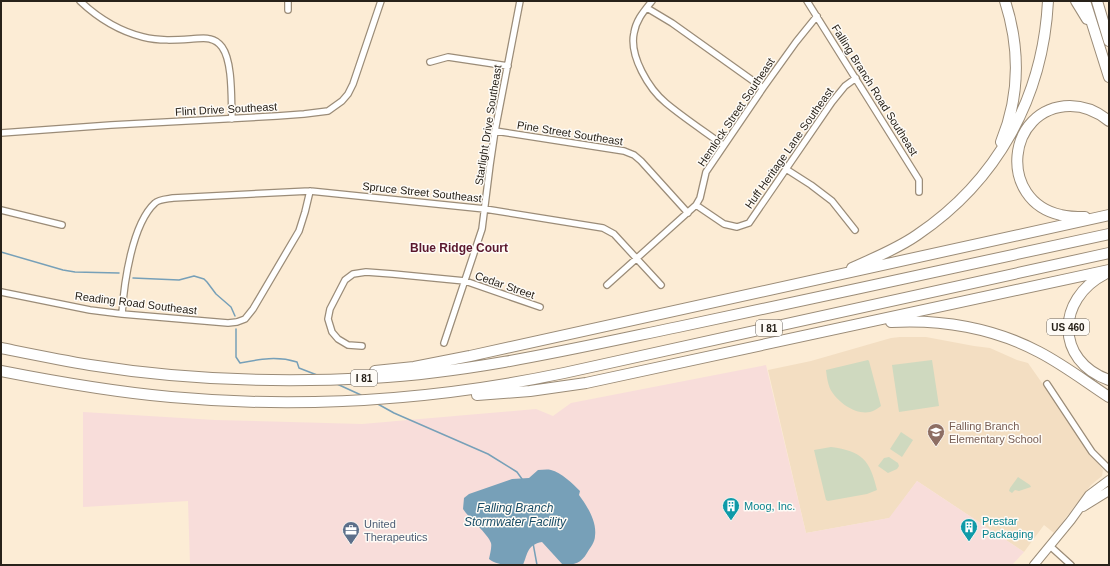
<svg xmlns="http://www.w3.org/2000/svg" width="1110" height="566" font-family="Helvetica,sans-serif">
<rect width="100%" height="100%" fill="#fcecd5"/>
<path fill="#f3dec2" d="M900,337H926L974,346L990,348L1017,360L1028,363L1103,470L1102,476L1091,485L1054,533L1044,525L1024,552L917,481L890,518L806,533L768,370L811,361L891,338Z"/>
<path fill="#f8ddda" d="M766,365L806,533L889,518L917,481L1024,552L1012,565H190L188,501L83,507V412L215,420L362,424L536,409L553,416L571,403Z"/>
<path fill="#cfd9bf" d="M868,360L869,361L881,406C878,408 874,411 870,412C856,415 839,403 832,392C828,386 827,378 826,370Z
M932,360L939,406L899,412L892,365Z
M901,432L913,440L902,457L890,449Z
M831,447C862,451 870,460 877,490L867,494L828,501L826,500L814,450Z
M889,457L898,463L899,466L897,469L888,473L878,466L884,458Z
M1018,477L1030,485L1031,487L1019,491L1015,490L1012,493L1009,491L1010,488Z"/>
<path fill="#77a0b8" d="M538,470C542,470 547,469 551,470C561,472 573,484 580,491L579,495C587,506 597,521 595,536C595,542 590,548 587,553C581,563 575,565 563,565L542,542C527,545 528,553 523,565C512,565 497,566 489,559C490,554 492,547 491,543C489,535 468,517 463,509L464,498L469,494L512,479L529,478Z"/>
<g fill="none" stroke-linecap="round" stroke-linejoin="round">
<path stroke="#77a0b8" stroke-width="1.5" d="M1,252L63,270L75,272L119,273
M133,278L179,280L194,276L204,279L207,282L216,294L231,307L235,316
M236,329V357L240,363C261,359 277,356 297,362L299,368L317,375
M337,384L361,395
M376,403L394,413L488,454L517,472L522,479
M533,543L537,565"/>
<defs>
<path id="street" d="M80,1C98,18 119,31 143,37C159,41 175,40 191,39C197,39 204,37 210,39C215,40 219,43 222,47C233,62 231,100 232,119
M288,1V10
M652,1C644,11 636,20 634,33C629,56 649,89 666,103C684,118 704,131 723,145
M807,1L919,180V192
M647,8L672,23L763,88
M430,62L448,57L508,66
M495,131L624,151L634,155L641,161L688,213
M1,133L111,125L277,116L304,114L328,111L342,101L348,94L353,84L381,1
M786,169L811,185L832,201L855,230
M696,205L724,224L737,227L749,223L832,102L845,86L856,78
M1,210L62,225
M607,285L696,205L700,198L706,172L763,88L796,42L817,16
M1,292L90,310L122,314L228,323L237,322L245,319L253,309L299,231L305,212L310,191
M122,314C124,283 132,224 155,203C159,199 168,199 173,198L310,191L485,209L603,228L614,234L661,285
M444,343L482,229L490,165L495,131L520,1
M362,346L348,345L338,339L332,332L328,319L330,309L345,280L353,274L366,272L393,274L465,281L540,307
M1047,384L1092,452L1109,469
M1050,546L1071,565"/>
<path id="secondary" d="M1083,507L1109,491
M1034,565L1071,520L1089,495L1109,480"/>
<path id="highway" d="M1076,1L1087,19
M1085,1L1109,77
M1097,1L1109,41
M1001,142C1020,96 1020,48 1005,1
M1085,217C1078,217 1069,217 1061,215C997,201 1006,107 1070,106C1085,106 1098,112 1109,121
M852,268C874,258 897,249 917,235C997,181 1043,98 1048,1
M1105,274C1056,299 1055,361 1109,380
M891,322C941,319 994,328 1039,352C1064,365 1086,382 1109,397
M1,348C31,354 60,360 90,365C183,380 278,383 372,378C475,372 577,348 678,327C822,297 965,265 1109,234
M1,371C57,382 114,392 171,397C303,409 435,400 564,373L1109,253
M375,371L414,367L470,356L1109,215
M477,395L530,391L586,383L1109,270"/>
</defs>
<use href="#street" stroke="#9b8c78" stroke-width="8"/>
<use href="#secondary" stroke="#9b8c78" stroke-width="10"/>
<use href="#highway" stroke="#9b8c78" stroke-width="12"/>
<use href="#street" stroke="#fff" stroke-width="5.5"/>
<use href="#secondary" stroke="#fff" stroke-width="8"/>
<use href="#highway" stroke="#fff" stroke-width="10"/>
</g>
<defs>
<symbol id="school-pin" viewBox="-11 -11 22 30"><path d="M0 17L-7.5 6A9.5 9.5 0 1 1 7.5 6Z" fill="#8d6e63" stroke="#fefbf6"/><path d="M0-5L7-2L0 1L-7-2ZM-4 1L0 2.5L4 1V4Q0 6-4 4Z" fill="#fff"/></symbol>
<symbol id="building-pin" viewBox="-11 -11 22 30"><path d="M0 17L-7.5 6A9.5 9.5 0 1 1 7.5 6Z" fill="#0f9aa8" stroke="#fefbf6"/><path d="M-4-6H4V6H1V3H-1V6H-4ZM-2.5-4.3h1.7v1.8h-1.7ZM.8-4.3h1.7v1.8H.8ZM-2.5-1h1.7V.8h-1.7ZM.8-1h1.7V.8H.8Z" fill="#fff"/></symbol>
<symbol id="office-pin" viewBox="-11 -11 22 30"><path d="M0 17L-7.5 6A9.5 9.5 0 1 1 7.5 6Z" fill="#5c6f8a" stroke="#fefbf6"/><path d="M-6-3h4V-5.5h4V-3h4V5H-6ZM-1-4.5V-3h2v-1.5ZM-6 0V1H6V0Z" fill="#fff"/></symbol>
</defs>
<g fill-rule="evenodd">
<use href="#school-pin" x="926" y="422" width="20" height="27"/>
<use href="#building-pin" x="721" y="496" width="20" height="27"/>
<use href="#building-pin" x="959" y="517" width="20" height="27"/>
<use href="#office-pin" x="341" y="520" width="20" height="27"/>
</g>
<g text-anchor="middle" stroke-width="3" stroke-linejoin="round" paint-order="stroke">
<g fill="#fefbf6" stroke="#68635c" stroke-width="1">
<rect x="1047" y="319" width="42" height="16" rx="3"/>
<rect x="756" y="320" width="26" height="16" rx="3"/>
<rect x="351" y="370" width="26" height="16" rx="3"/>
</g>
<g font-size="10" font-weight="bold" fill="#28221a">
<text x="1068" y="331">US 460</text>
<text x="769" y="332">I 81</text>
<text x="364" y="382">I 81</text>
</g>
<g font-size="11" fill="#28221a" stroke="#fefbf6">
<text transform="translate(875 90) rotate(58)" y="4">Falling Branch Road Southeast</text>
<text transform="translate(226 109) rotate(-3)" y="4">Flint Drive Southeast</text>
<text transform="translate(736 112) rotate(-56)" y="4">Hemlock Street Southeast</text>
<text transform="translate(488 125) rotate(-81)" y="4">Starlight Drive Southeast</text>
<text transform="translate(570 133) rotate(9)" y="4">Pine Street Southeast</text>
<text transform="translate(789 148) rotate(-55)" y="4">Huff Heritage Lane Southeast</text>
<text transform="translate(422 192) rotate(6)" y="4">Spruce Street Southeast</text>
<text transform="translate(505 285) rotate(19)" y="4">Cedar Street</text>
<text transform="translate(136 303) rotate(7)" y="4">Reading Road Southeast</text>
</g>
<g font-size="11" fill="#785e54" stroke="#fefbf6" text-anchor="start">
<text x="949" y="430">Falling Branch<tspan x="949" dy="13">Elementary School</tspan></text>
</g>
<g font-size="11" fill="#0d838f" stroke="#fefbf6" text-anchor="start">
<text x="744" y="510">Moog, Inc.</text>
<text x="982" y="525">Prestar<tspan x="982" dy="13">Packaging</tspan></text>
</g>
<g font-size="11" fill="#4e5e75" stroke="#fefbf6" text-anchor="start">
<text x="364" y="528">United<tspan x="364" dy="13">Therapeutics</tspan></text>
</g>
<g font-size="12" font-weight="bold" fill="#5a172d" stroke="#fefbf6">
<text x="459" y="252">Blue Ridge Court</text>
</g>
<g font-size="12" font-style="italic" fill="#194d67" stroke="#fefbf6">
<text x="515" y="512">Falling Branch<tspan x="515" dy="14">Stormwater Facility</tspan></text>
</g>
</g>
<rect width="1110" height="566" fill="none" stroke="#28221a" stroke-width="4"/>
</svg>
